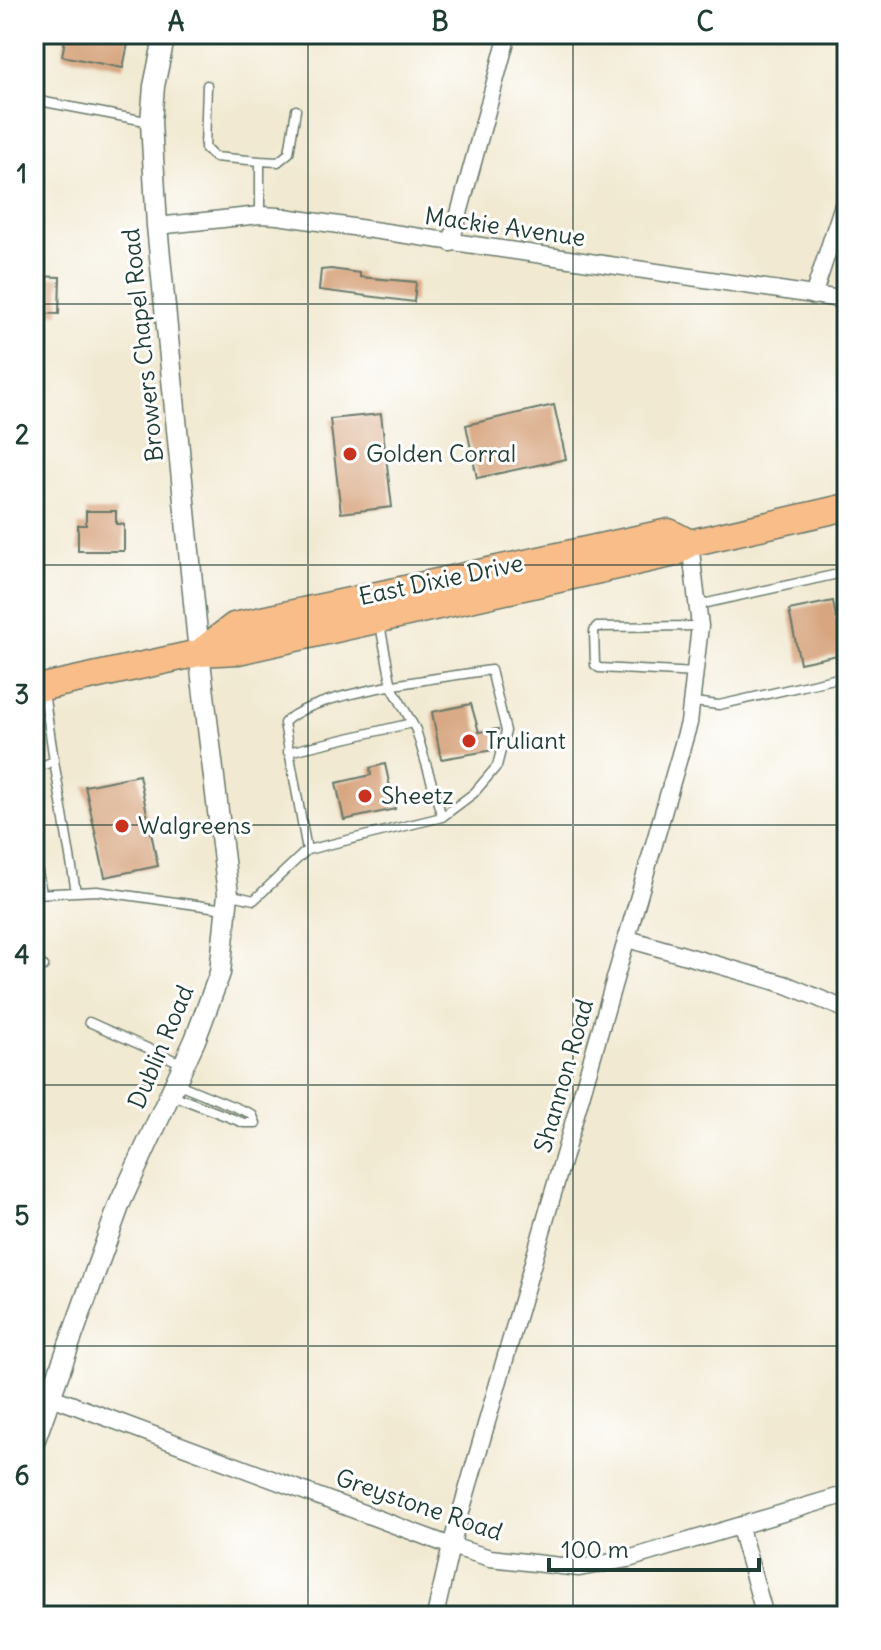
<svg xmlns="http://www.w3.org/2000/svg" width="881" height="1650" font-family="Delius,sans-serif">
<rect width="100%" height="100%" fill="#fff"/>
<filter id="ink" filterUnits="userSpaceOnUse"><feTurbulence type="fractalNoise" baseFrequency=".0125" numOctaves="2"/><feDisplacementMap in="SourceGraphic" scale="16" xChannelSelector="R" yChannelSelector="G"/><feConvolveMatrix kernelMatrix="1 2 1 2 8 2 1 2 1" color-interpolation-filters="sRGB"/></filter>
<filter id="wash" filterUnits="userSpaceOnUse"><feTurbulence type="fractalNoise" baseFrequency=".006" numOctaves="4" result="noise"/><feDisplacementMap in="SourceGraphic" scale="32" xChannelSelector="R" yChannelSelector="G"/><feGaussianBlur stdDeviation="1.8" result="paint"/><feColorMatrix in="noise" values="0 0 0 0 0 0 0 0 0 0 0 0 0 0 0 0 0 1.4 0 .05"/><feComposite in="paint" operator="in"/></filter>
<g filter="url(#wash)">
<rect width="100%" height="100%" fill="#f1e9d1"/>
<g id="blocks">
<path fill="#d7a57f" d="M66,34H130L123,68L62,56Z
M331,269L360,273V277L416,282L414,302L319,290L321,270Z
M34,276L60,277L59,314L34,313Z
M554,405L566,459L477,478L466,425Z
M381,414L392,507L341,513L330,419Z
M86,511H116V524H124V551H78V525H86Z
M833,601L836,618L847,616V653L800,663L789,610Z
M471,704L479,732L498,729L494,750L441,759L432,712Z
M385,764L395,809L344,820L336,783L371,775L370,768Z
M139,775L158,866L105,877L85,786Z"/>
</g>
</g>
<g filter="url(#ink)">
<use href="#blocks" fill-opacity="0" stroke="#68796b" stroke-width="2"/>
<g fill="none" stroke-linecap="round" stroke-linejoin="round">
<defs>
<path id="service" d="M207,85L205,148L214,157L260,161
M34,100L151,122
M260,215V161L278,162L289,153L296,110
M698,605L847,572
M380,625L392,687L416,730L442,817
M491,670L506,731L497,766L474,793L442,817L307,850L284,723C310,692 447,677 491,670Z
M697,673L599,668L595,665L594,631L596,627L700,626
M693,702L719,705L847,676
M288,752L412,723
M54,761L76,892
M34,769L54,761L44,692
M34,813V837
M34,851L42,893
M34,894L97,891L225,909
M228,894L254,900L307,850
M34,961L44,966
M89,1022L183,1064
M172,1095L244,1123H256L252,1114L176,1083"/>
<path id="minor" d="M157,226L260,215L278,216L847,300
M451,243L508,34
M813,296L847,193
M628,939L787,985L847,1010
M49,1396L451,1546L490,1558L579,1568L628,1559L847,1494
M740,1528L765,1616
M435,1616L451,1546L689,723L700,626L690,543"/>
<path id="tertiary" d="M34,1442L120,1203L195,1040L220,973L228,894L199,653L157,226L151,122L154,86L165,34"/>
<path id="primary" d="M199,653L234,626L669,532L690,543
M34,689L199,653L238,651L675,553L690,543L847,507"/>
</defs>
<use href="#service" stroke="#68796b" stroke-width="11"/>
<use href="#minor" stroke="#68796b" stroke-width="19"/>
<use href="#tertiary" stroke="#68796b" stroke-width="23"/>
<use href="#primary" stroke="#68796b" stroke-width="29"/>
<use href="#service" stroke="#fff" stroke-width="8"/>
<use href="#minor" stroke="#fff" stroke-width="16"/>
<use href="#tertiary" stroke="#fff" stroke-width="20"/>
<use href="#primary" stroke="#f8bd89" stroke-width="26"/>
</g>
</g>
<path fill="none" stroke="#1f3d34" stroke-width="2" stroke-opacity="0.55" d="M308,34V1616M573,34V1616M34,304H847M34,565H847M34,825H847M34,1085H847M34,1346H847"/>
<g fill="#c8321e" stroke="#fff" stroke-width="3">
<circle cx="350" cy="454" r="8"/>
<circle cx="469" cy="741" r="8"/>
<circle cx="365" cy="796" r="8"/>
<circle cx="122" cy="826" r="8"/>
</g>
<g text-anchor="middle" stroke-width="6" stroke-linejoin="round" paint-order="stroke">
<g font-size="24" fill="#1f3d34" stroke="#fff">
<text transform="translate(505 227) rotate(8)" y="8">Mackie Avenue</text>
<text transform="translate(143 345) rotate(-96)" y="8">Browers Chapel Road</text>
<text transform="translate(441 580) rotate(-12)" y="8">East Dixie Drive</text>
<text transform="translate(161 1047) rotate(-67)" y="8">Dublin Road</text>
<text transform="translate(564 1076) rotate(-74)" y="8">Shannon Road</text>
<text transform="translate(419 1505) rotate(19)" y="8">Greystone Road</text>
</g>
<g font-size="24" fill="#1f3d34" stroke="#fff" text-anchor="start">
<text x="366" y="462">Golden Corral</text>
<text x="485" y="749">Truliant</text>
<text x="381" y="804">Sheetz</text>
<text x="138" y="834">Walgreens</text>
</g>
</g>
<rect width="881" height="1650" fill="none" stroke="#fff" stroke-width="88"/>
<path d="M549 1558v12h210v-12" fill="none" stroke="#1f3d34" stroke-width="4"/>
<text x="561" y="1558" font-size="24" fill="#1f3d34" stroke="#ffffff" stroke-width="6" paint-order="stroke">100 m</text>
<rect x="44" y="44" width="793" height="1562" fill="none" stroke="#1f3d34" stroke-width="3"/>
<g font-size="26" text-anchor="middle" font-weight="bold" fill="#1f3d34">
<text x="176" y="31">A</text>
<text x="440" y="31">B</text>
<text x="705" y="31">C</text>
<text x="22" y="183">1</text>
<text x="22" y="444">2</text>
<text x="22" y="704">3</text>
<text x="22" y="964">4</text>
<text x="22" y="1225">5</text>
<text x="22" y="1485">6</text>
</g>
</svg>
